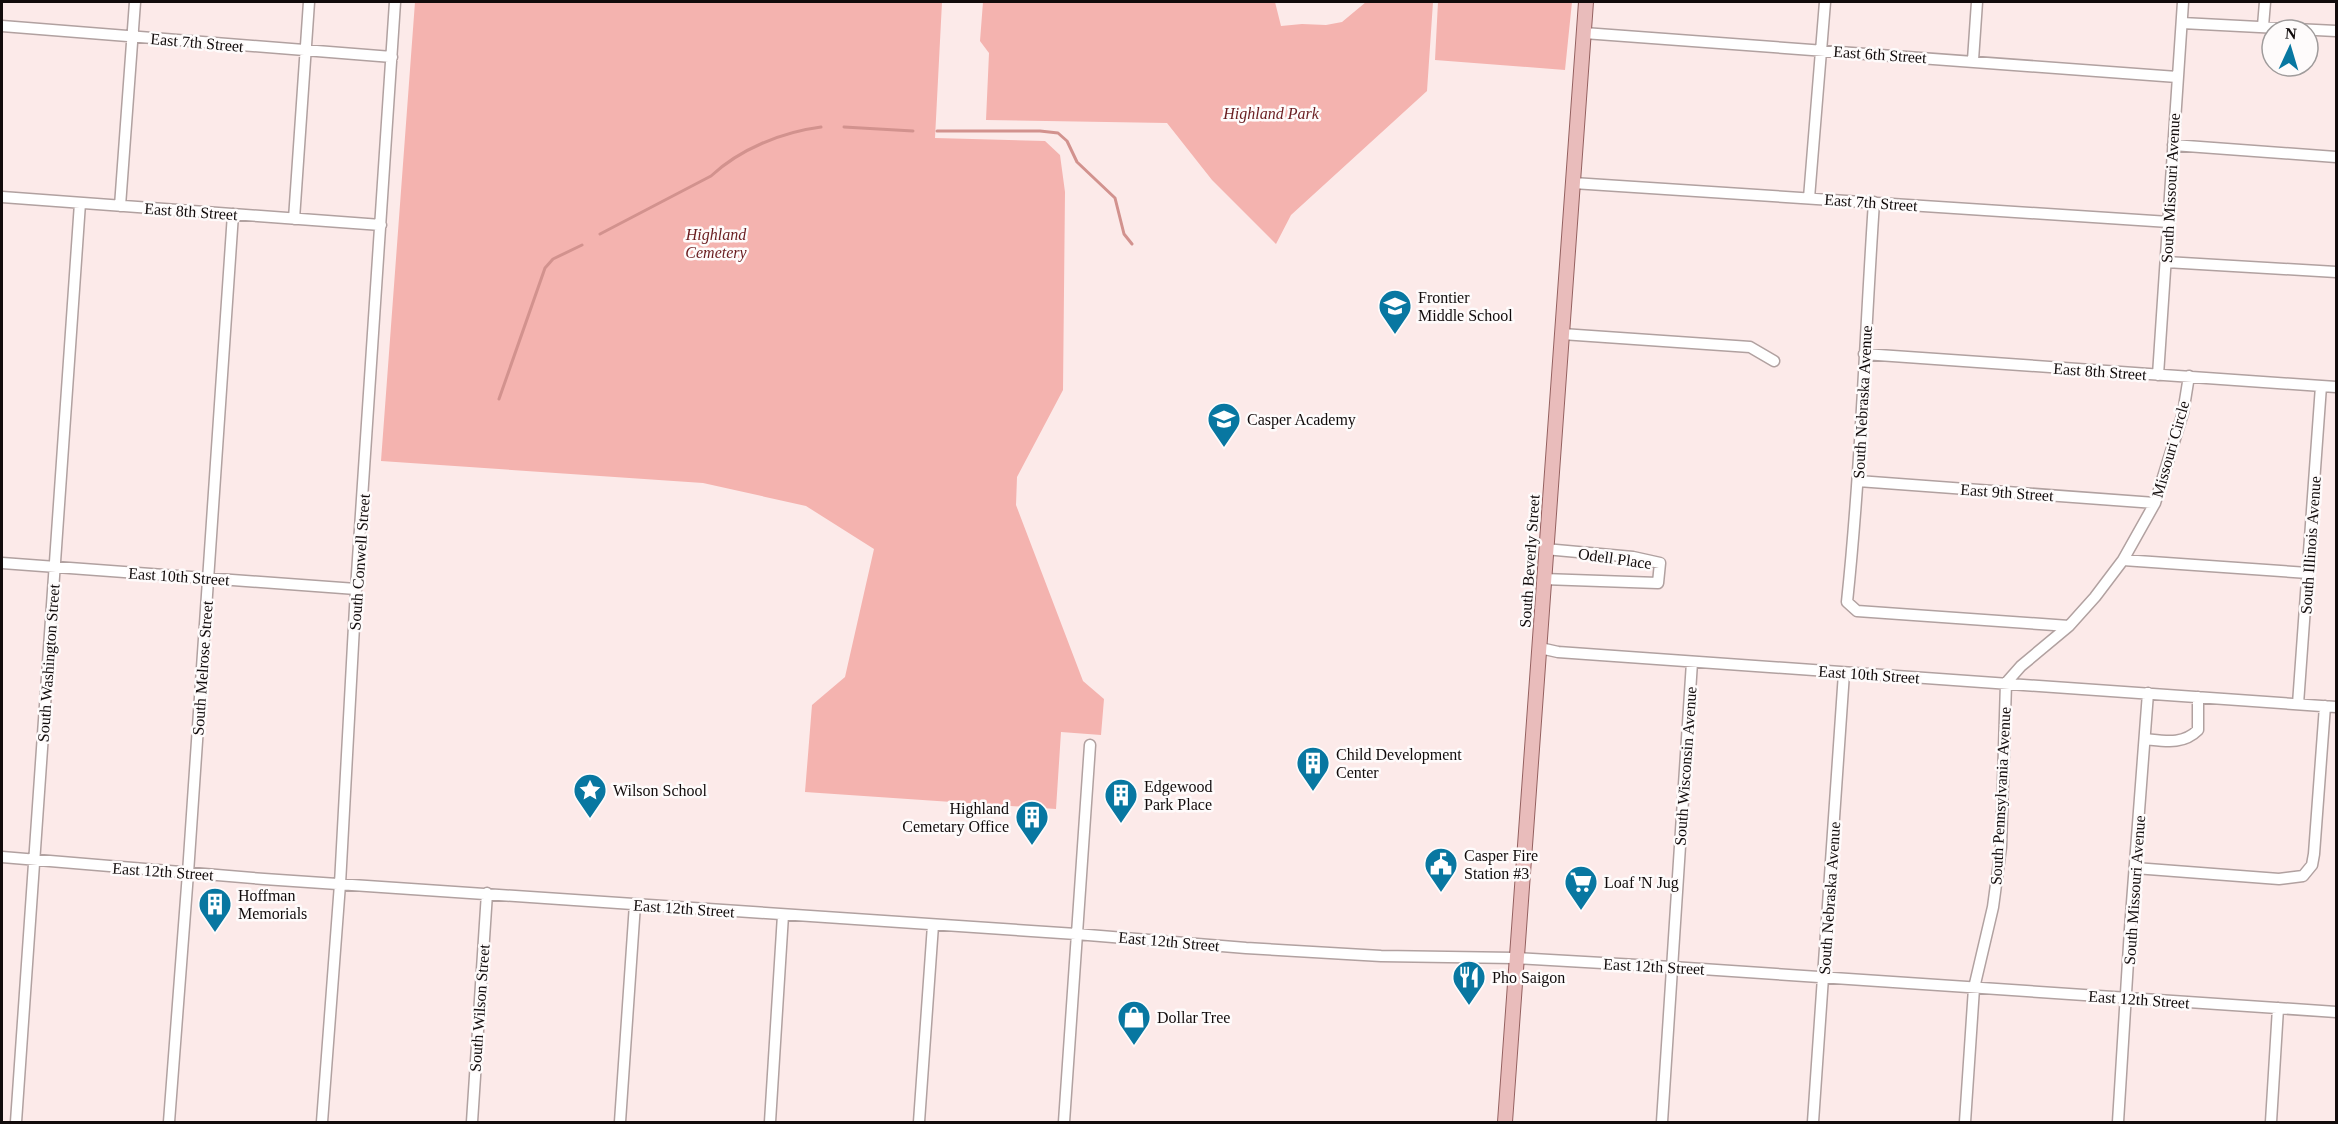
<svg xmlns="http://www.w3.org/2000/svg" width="2338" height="1124" font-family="Georgia,serif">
<rect width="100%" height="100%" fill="#fceae9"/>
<path fill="#f4b3af" d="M415,2H942L935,138L1045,141L1060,155L1065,192L1063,390L1017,477L1016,505L1083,681L1104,699L1101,735L1061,732L1056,809L805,792L812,705L845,677L874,549L806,506L703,483L381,461Z
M983,2H1275L1281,26L1302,24L1326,25L1342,22L1366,2H1433L1427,91L1291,215L1276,244L1212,180L1167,123L986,120L989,53L980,41Z
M1438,2H1572L1565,70L1435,60Z"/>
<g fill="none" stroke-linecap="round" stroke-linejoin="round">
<path stroke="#d2928e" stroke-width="3" d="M844,127L913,131
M937,131H1040L1058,133L1067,141L1077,162L1115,198L1124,234L1132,244
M600,234L711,176C740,149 782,132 821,127
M499,399L545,268L553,259L582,245"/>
<defs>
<path id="minor" d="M2182,23L2336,31
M2,26L392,57
M2263,26L2265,2
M1584,33L2177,77
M1973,60L1977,2
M2173,145L2336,157
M1573,183L2169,222
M2,197L381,225
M1809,198L1825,2
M1874,202C1865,335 1861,469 1847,602L1857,611L2069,626
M120,206L135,2
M294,219L309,2
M2166,262L2336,272
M1562,334L1750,347L1774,361
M1864,354L2336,387
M2158,375L2183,2
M1858,481L2155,503
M2123,560L2308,573
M2,563L356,589
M1543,579L1658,583L1660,563L1633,557L1545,549
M1540,648L1558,652L2336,707
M2298,704L2321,386
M2145,739C2165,741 2183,745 2198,730V697
M2,857L264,879L1076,934L1246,948L1381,956L1515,958L1672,967L2336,1012
M2135,868L2279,879L2303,876L2312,865L2314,854L2325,706
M16,1122L80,203
M169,1122L188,873L233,214
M322,1122L340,884L356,589L395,2
M472,1122L487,893
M620,1122L635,904
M770,1122L783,915
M919,1122L933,925
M1064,1122L1090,745
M1662,1122L1692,662
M1813,1122L1844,673
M1965,1122L1974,988L1993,907L2001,847L2006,683L2021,666L2069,626L2095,597L2123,560L2155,503L2183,413L2189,376
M2118,1122L2130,929L2148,693
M2271,1122L2278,1008"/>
<path id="major" d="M1505,1122L1586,2"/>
</defs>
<use href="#minor" stroke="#b1a1a0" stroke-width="13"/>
<use href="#major" stroke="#946160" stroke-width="16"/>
<use href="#minor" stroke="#fff" stroke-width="10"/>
<use href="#major" stroke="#e9bcbb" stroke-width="14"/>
</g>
<defs>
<symbol id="school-pin" viewBox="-11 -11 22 30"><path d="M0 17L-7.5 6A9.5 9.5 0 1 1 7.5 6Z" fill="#0877a1" stroke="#fefbfb"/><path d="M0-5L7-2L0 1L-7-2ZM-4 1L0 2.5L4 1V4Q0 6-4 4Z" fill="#fff"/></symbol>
<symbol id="building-pin" viewBox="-11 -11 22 30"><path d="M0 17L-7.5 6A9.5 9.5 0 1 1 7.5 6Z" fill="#0877a1" stroke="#fefbfb"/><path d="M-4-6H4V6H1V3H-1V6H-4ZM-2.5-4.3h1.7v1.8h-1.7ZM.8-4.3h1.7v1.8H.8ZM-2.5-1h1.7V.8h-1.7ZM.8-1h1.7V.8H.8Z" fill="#fff"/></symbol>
<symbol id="sight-pin" viewBox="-11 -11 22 30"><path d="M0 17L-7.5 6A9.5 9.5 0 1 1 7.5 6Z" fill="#0877a1" stroke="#fefbfb"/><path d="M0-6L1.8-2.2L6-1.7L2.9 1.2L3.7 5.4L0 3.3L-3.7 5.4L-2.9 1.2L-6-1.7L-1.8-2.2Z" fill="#fff"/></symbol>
<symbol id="civic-pin" viewBox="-11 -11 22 30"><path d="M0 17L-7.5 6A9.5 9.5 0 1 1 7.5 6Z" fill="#0877a1" stroke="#fefbfb"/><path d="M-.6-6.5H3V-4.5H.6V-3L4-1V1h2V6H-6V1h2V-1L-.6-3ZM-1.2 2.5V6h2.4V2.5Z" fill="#fff"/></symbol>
<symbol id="supermarket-pin" viewBox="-11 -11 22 30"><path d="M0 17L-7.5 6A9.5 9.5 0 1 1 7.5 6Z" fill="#0877a1" stroke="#fefbfb"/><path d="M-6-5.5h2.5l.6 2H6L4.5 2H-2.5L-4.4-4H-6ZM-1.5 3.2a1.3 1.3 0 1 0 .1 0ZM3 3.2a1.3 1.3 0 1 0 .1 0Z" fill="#fff"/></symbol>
<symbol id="restaurant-pin" viewBox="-11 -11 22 30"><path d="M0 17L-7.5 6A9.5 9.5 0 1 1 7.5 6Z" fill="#0877a1" stroke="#fefbfb"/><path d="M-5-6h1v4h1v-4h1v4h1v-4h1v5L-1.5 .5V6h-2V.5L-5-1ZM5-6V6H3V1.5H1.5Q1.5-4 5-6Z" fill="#fff"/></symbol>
<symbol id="shop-pin" viewBox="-11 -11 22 30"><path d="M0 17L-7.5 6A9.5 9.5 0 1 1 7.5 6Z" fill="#0877a1" stroke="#fefbfb"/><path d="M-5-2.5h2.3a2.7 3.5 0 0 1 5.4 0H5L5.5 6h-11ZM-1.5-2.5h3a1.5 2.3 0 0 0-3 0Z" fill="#fff"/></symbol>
</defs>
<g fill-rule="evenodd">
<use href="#school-pin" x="1376" y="287" width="38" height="52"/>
<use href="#school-pin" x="1205" y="400" width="38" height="52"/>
<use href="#building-pin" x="1294" y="744" width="38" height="52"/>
<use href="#sight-pin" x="571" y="771" width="38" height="52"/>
<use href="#building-pin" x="1102" y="776" width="38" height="52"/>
<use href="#building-pin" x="1013" y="798" width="38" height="52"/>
<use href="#civic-pin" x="1422" y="845" width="38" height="52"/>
<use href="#supermarket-pin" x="1562" y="863" width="38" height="52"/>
<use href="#building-pin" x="196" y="885" width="38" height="52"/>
<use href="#restaurant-pin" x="1450" y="958" width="38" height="52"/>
<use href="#shop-pin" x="1115" y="998" width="38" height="52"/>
</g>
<g text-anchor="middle" stroke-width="5" stroke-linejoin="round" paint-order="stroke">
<g font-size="16" fill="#110b0b" stroke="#fefbfb">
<text transform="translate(197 42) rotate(5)" y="6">East 7th Street</text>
<text transform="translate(1880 54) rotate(4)" y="6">East 6th Street</text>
<text transform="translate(2170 188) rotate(-87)" y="6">South Missouri Avenue</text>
<text transform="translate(1871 202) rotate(4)" y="6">East 7th Street</text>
<text transform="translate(191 211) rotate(4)" y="6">East 8th Street</text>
<text transform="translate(2100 371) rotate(4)" y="6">East 8th Street</text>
<text transform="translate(1862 402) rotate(-87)" y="6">South Nebraska Avenue</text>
<text transform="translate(2170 449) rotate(-74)" y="6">Missouri Circle</text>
<text transform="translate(2007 492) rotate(4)" y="6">East 9th Street</text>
<text transform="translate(2310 545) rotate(-86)" y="6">South Illinois Avenue</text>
<text transform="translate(1615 558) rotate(8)" y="6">Odell Place</text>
<text transform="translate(1529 561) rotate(-86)" y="6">South Beverly Street</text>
<text transform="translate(359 562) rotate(-86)" y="6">South Conwell Street</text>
<text transform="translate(179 576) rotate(4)" y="6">East 10th Street</text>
<text transform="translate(48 663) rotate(-86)" y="6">South Washington Street</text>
<text transform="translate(202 668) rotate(-86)" y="6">South Melrose Street</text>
<text transform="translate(1869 674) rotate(4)" y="6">East 10th Street</text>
<text transform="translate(1685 766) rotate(-86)" y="6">South Wisconsin Avenue</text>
<text transform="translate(2000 796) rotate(-87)" y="6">South Pennsylvania Avenue</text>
<text transform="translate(163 871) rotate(4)" y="6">East 12th Street</text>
<text transform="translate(2134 890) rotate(-86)" y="6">South Missouri Avenue</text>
<text transform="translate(1829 898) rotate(-86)" y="6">South Nebraska Avenue</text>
<text transform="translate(684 908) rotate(4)" y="6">East 12th Street</text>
<text transform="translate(1169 941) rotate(5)" y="6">East 12th Street</text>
<text transform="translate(1654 966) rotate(3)" y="6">East 12th Street</text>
<text transform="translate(2139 999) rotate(4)" y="6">East 12th Street</text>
<text transform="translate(479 1008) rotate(-86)" y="6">South Wilson Street</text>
</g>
<g font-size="16" font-style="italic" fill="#691c1f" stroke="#fefbfb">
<text x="1271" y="119">Highland Park</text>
<text x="716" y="240">Highland<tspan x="716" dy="18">Cemetery</tspan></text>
</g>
<g font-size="16" fill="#110b0b" stroke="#fefbfb" text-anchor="start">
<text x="1418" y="303">Frontier<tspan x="1418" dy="18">Middle School</tspan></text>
<text x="1247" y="425">Casper Academy</text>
<text x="1336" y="760">Child Development<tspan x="1336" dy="18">Center</tspan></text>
<text x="1144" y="792">Edgewood<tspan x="1144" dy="18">Park Place</tspan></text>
<text x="613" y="796">Wilson School</text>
<text x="1009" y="814" text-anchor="end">Highland<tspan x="1009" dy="18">Cemetary Office</tspan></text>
<text x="1464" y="861">Casper Fire<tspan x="1464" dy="18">Station #3</tspan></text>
<text x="1604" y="888">Loaf 'N Jug</text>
<text x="238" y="901">Hoffman<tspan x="238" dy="18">Memorials</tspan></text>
<text x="1492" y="983">Pho Saigon</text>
<text x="1157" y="1023">Dollar Tree</text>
</g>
</g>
<rect width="2338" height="1124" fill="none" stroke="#110b0b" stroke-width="6"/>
<g transform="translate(2290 48) rotate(4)"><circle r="28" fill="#fefbfb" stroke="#9f9b9b" stroke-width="1.5"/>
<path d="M0-4.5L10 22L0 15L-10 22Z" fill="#0877a1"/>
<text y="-9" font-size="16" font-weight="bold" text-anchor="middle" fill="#110b0b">N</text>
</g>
</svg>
